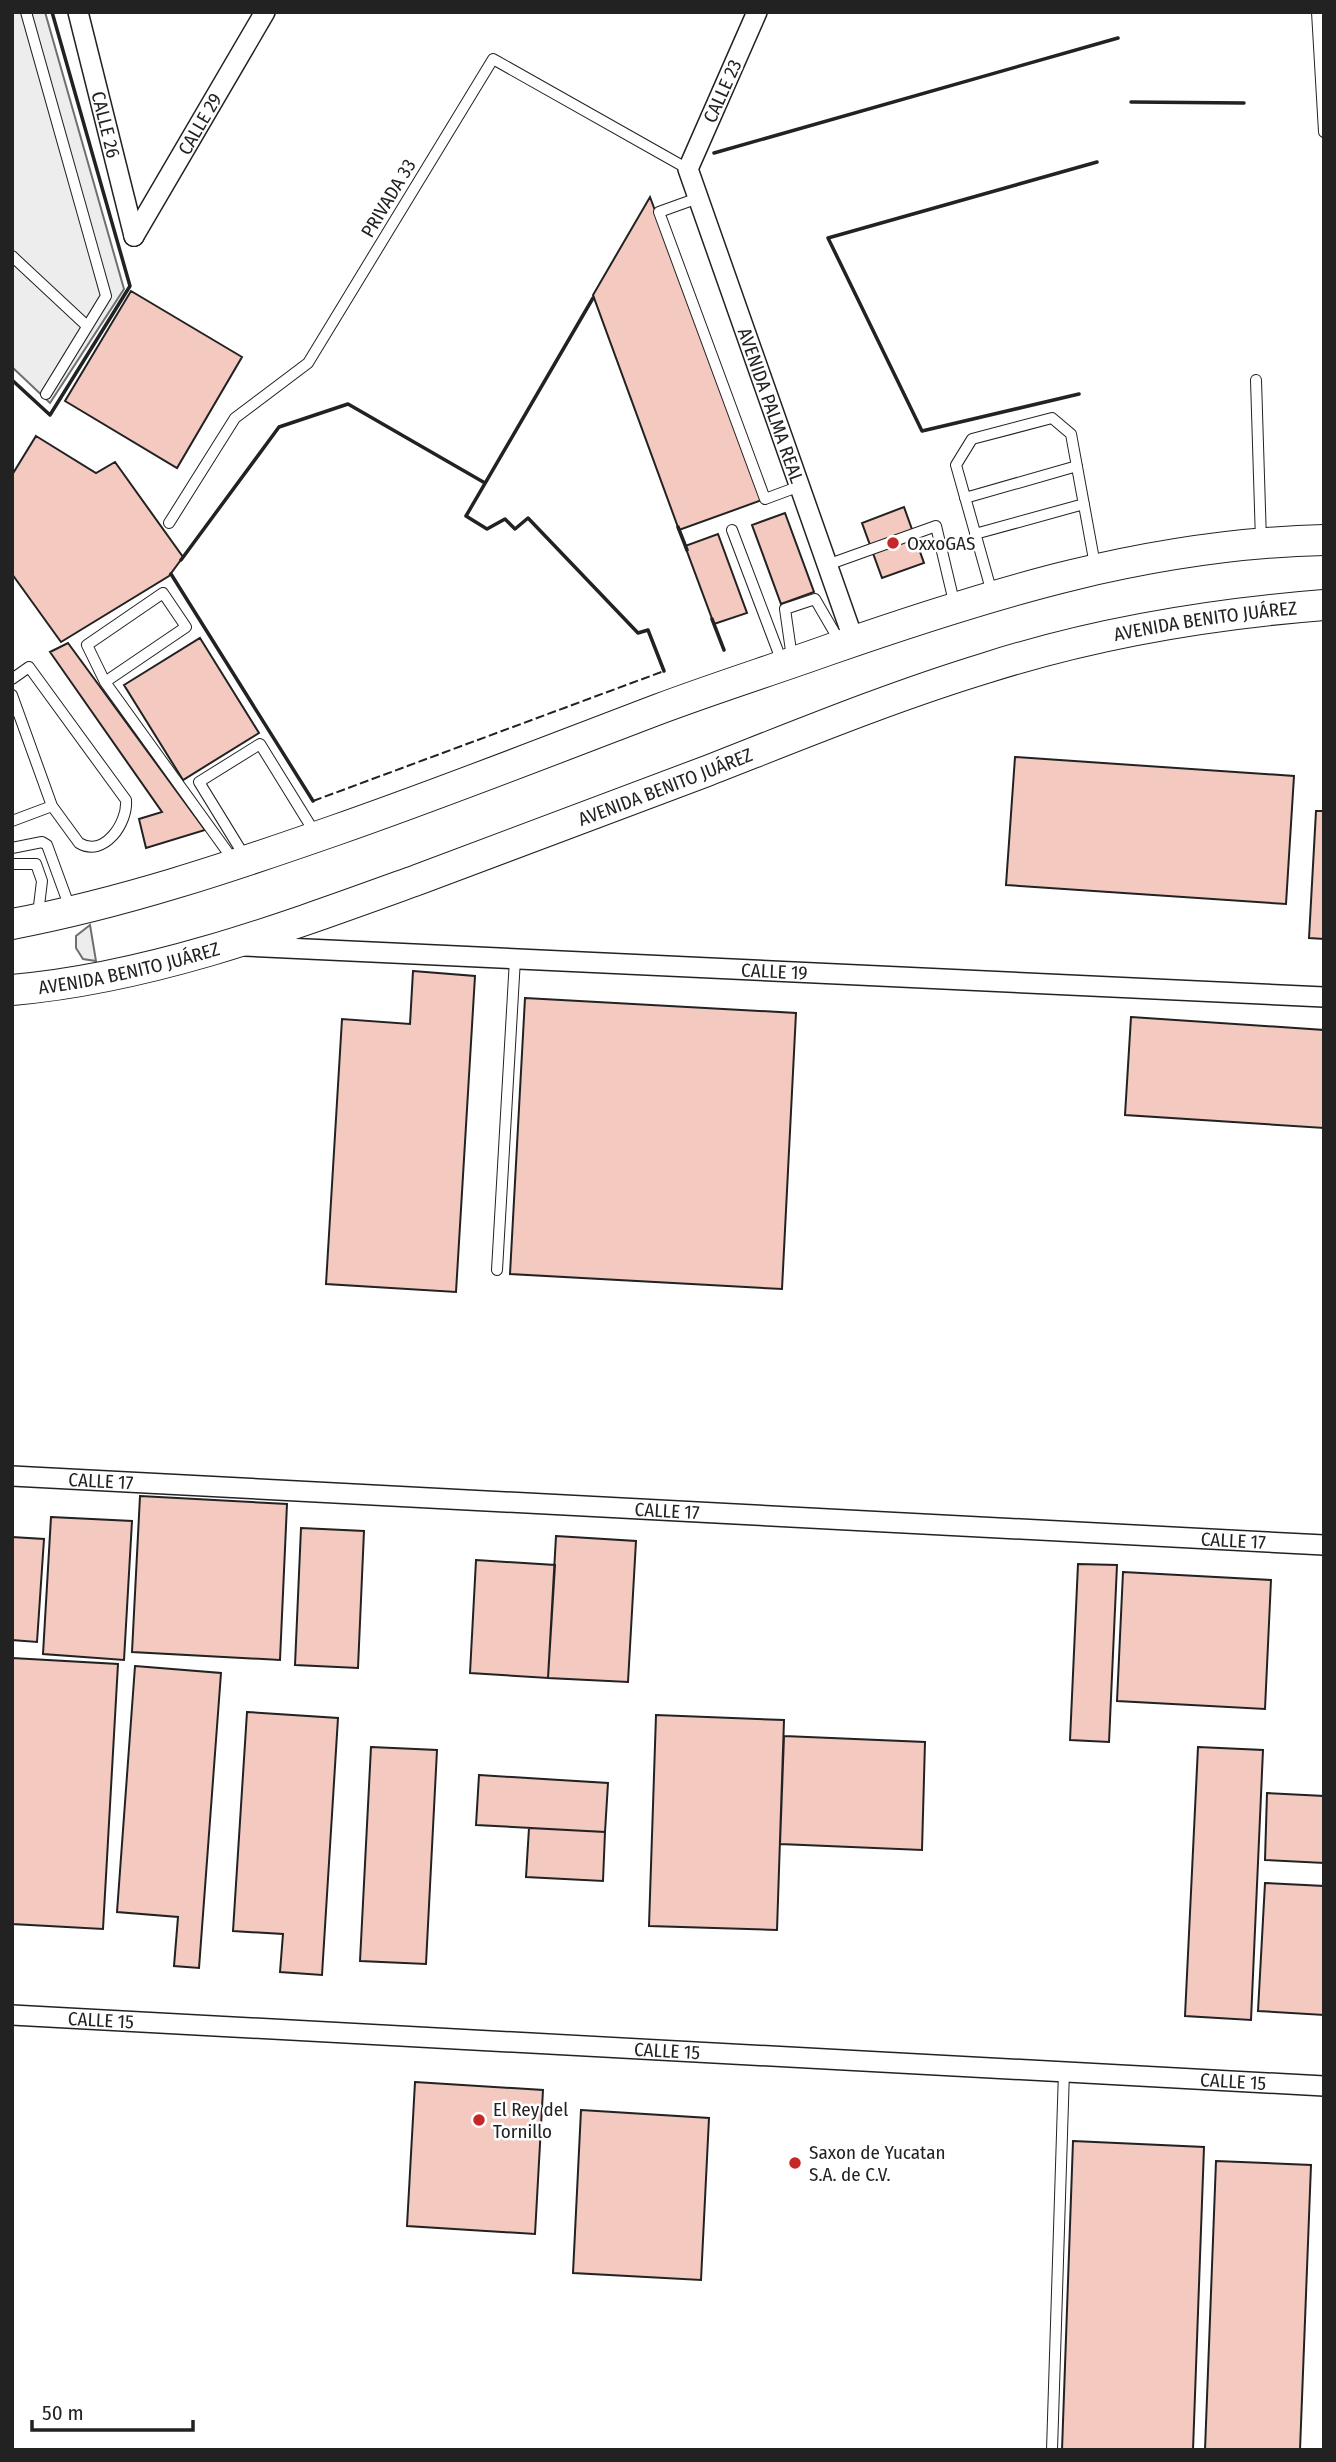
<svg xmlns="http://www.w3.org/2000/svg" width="1336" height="2462" font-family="'Fira Sans Condensed',sans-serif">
<rect width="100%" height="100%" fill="#fff"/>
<path fill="#ededed" stroke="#6f6f6f" stroke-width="2" d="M12,12H45L124,289L50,403L12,367Z
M90,925L96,961L83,959L76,948V936Z"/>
<path fill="#f3c9c0" stroke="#222" stroke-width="2" d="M650,197L762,500L679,530L593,295Z
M131,291L242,357L177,468L65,401Z
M36,436L96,473L115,462L183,557L169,576L61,642L12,574V475Z
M904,507L924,563L882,578L862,523Z
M785,513L814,592L781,604L752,525Z
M718,534L747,613L714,624L685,546Z
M200,638L259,733L183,780L124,685Z
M68,643L205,830L146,848L139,819L162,812L50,652Z
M1015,757L1294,776L1286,904L1006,885Z
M1316,811H1324V939L1309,938Z
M413,971L475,976L456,1292L326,1284L342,1019L410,1024Z
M525,998L796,1013L782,1289L510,1274Z
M1131,1017L1324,1030V1128L1125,1115Z
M140,1496L287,1504L280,1660L132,1652Z
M51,1517L132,1521L124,1660L43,1654Z
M301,1528L364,1531L358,1668L295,1665Z
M556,1536L636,1541L628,1682L548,1678Z
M12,1537L44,1539L37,1642L12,1640Z
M476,1560L555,1565L548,1678L470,1673Z
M1078,1564L1117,1565L1109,1742L1070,1740Z
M1123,1572L1271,1580L1265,1709L1117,1701Z
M12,1658L118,1664L103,1929L12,1924Z
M135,1666L221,1673L199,1968L174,1966L178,1917L117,1912Z
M247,1712L338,1718L322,1975L280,1972L283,1934L233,1931Z
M656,1715L784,1720L777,1930L649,1926Z
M784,1736L925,1742L922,1850L780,1844Z
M371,1747L437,1750L426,1964L360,1961Z
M1198,1747L1263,1750L1251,2020L1185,2016Z
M479,1775L608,1783L605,1832L476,1825Z
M1267,1793L1324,1796V1863L1265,1860Z
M529,1828L605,1832L603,1881L526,1877Z
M1265,1883L1324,1886V2015L1258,2011Z
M415,2082L543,2090L535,2234L407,2226Z
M581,2110L709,2118L701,2280L573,2273Z
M1073,2141L1204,2147L1193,2450H1062Z
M1216,2161L1311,2165L1300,2450H1205Z"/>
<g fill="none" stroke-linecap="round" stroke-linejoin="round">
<defs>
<path id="service" d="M26,12L106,296L46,394
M1317,12L1324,132
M698,198L659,212L765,499L800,486
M12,256L87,326
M1256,380L1261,541
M965,498L1077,466
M169,523L235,418L308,363L493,59L688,169
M732,530L782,662
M975,534L1084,504
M827,565L936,526L955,606
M992,593L956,465L972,439L1052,418L1071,434L1095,565
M792,658L785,609L815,599L840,642
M12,679L29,667L126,800C128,823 104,858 79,843L52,806L12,695
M105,682L186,627L163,593L87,645L105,682L234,861
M12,821L52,806
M12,848L42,842L47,845L70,908
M245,857L199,782L260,744L315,833
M12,864H36L42,881L38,914
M497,1270L515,959
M1052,2450L1064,2071"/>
<g id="minor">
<path id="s1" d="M78,12L134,236"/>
<path id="s2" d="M757,12L688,169L854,641"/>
<path id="s3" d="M134,236L265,12"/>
<path id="s4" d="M245,946L1324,997"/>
<path id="s5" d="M12,1476L1324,1545"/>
<path id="s6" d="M12,2015L1324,2086"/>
</g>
<g id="primary">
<path d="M12,924C123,903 230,867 336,830C445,792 551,750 659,709C715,688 772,670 828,650C992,593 1149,544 1324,540"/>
<path id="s7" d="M12,990C151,978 287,927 417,880C514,844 611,808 707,771C799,735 891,697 986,668C1095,633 1210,614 1324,605"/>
</g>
</defs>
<use href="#service" stroke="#222" stroke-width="12"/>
<use href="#minor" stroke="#222" stroke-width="22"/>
<use href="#primary" stroke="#222" stroke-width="32"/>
<use href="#service" stroke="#fff" stroke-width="10"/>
<use href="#minor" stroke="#fff" stroke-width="19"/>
<use href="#primary" stroke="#fff" stroke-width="30"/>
<path stroke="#222" stroke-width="2" stroke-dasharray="9 3.5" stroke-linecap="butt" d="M313,801L664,671"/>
<path stroke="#222" stroke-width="3.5" d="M1131,102L1244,103
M714,153L1118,38
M593,298L466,516L487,529L505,519L515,529L528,518L638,633L648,630L664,671
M12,380L50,415L130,286L52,12
M1079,394L922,431L828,238L1097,162
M678,527L687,550
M181,560L279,427L348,404L485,483
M171,574L313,801
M712,619L724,650"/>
</g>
<g fill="#c62828" stroke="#fff" stroke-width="2.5">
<circle cx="893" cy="543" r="7"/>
<circle cx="479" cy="2120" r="7"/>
<circle cx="795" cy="2163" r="7"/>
</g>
<g text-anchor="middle" stroke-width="5" stroke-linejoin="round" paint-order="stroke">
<g font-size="19" fill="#222" stroke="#fff">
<text transform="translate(722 91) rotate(-66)" y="7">CALLE 23</text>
<text dy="7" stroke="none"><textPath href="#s1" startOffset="116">CALLE 26</textPath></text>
<text dy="7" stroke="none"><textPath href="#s3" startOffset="130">CALLE 29</textPath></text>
<text transform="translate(388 198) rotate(-59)" y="7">PRIVADA 33</text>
<text dy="7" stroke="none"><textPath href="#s2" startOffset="422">AVENIDA PALMA REAL</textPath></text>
<text dy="7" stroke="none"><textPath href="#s7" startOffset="1253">AVENIDA BENITO JUÁREZ</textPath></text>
<text dy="7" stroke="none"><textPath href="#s7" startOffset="686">AVENIDA BENITO JUÁREZ</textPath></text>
<text dy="7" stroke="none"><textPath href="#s7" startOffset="119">AVENIDA BENITO JUÁREZ</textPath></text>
<text dy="7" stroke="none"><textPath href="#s4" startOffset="530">CALLE 19</textPath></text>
<text dy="7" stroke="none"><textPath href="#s5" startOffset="89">CALLE 17</textPath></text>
<text dy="7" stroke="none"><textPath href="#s5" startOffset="656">CALLE 17</textPath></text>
<text dy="7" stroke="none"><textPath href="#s5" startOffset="1223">CALLE 17</textPath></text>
<text dy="7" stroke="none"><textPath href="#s6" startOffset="89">CALLE 15</textPath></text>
<text dy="7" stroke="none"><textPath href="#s6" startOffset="656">CALLE 15</textPath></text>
<text dy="7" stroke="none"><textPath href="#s6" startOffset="1223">CALLE 15</textPath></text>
</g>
<g font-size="19" fill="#222" stroke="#fff" text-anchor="start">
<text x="907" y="550">OxxoGAS</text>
<text x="493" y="2116">El Rey del<tspan x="493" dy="22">Tornillo</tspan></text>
<text x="809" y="2159">Saxon de Yucatan<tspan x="809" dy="22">S.A. de C.V.</tspan></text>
</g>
</g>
<rect width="1336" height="2462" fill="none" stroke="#222222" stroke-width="28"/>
<path d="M32 2420v10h161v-10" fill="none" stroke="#222222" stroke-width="3.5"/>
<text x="42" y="2420" font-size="21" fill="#222222" stroke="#ffffff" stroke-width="5" paint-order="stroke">50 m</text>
</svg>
